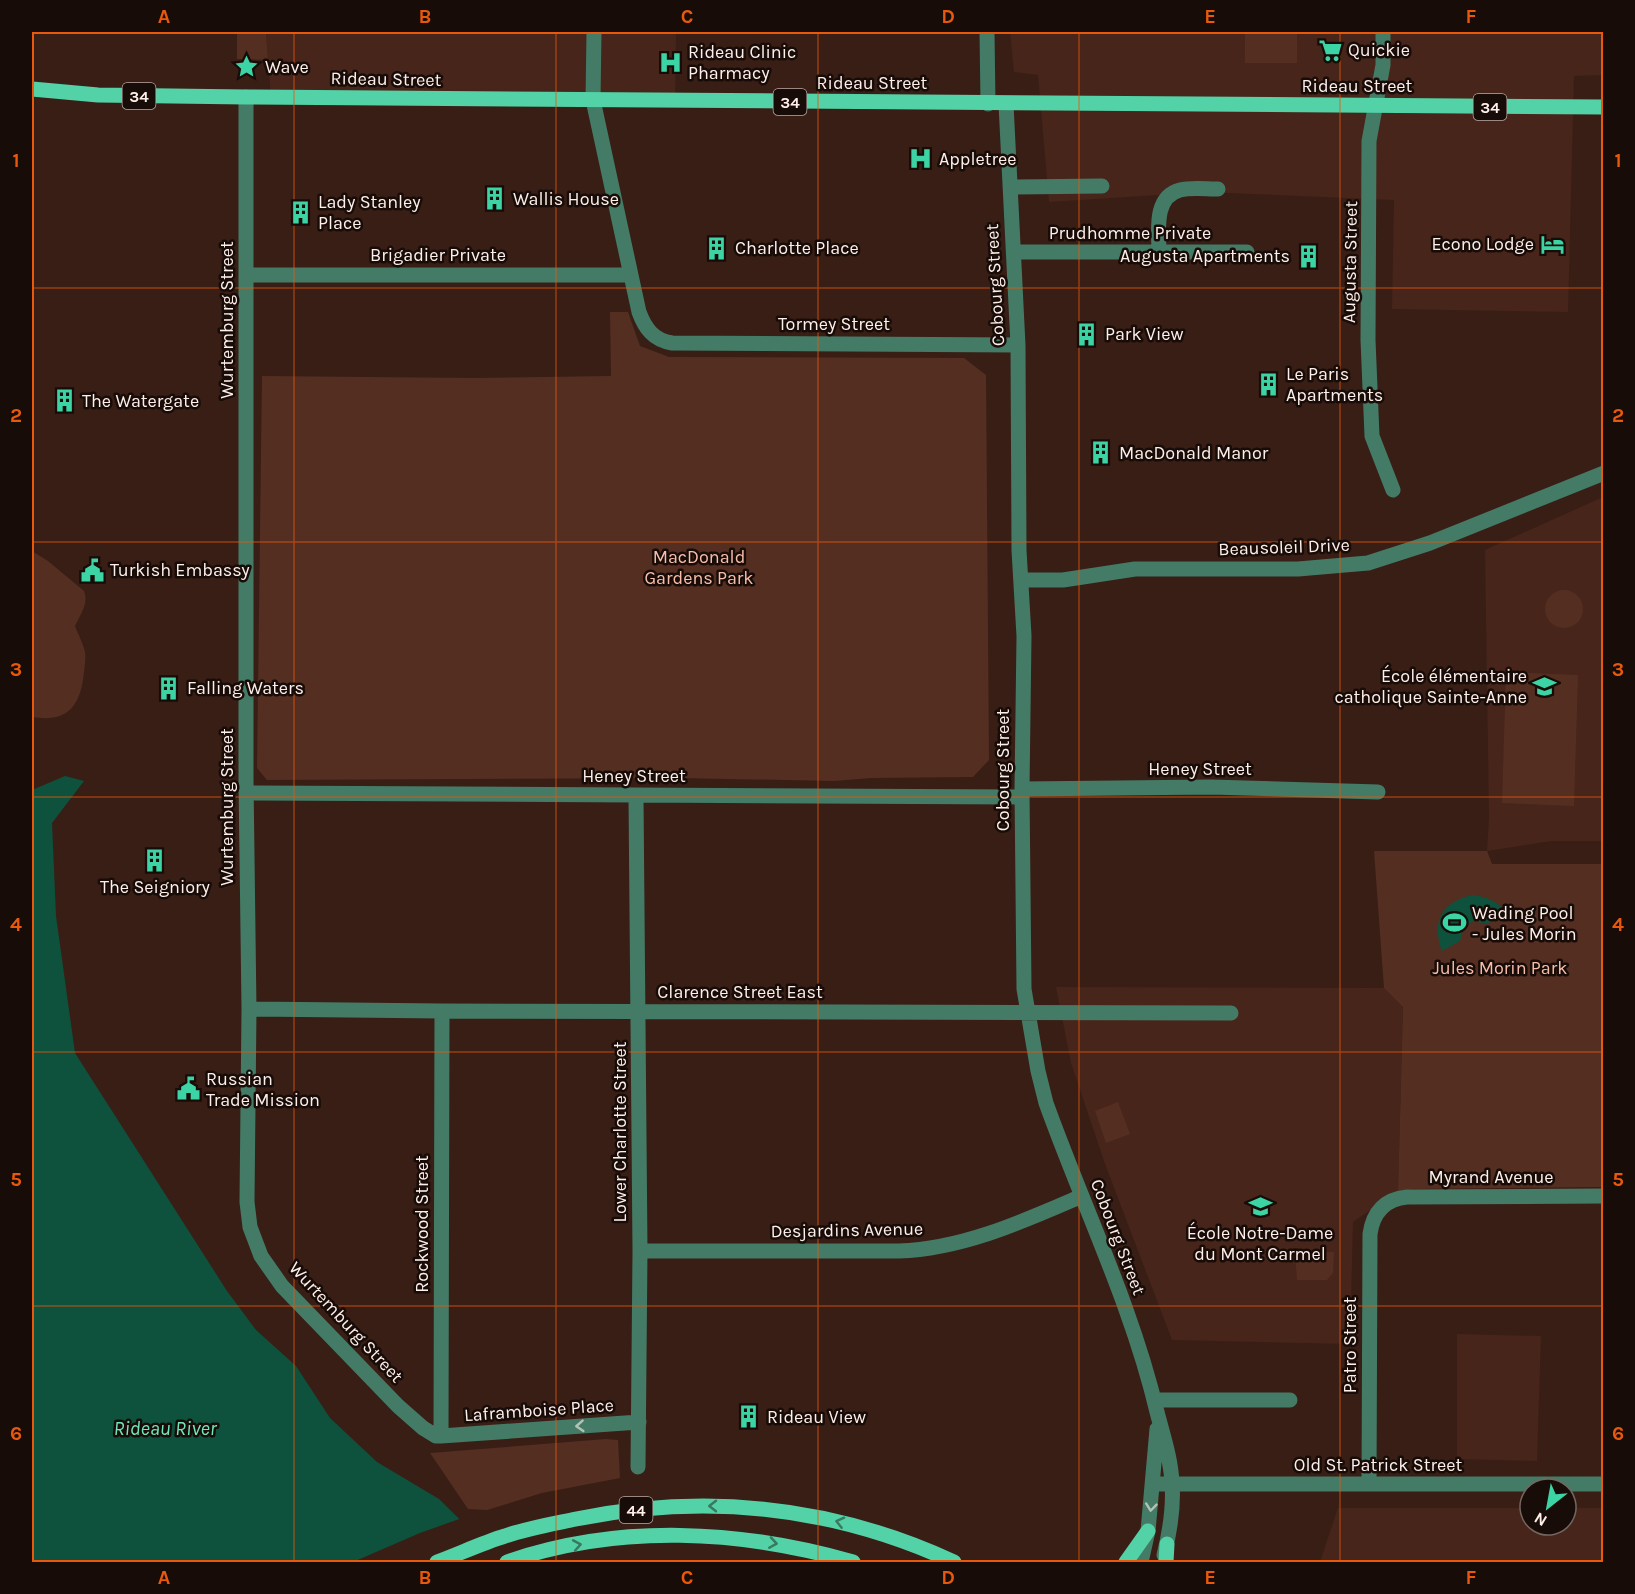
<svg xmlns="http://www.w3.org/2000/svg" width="1635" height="1594" font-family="Karla,sans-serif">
<rect width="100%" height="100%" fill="#391e15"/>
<path fill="#47251a" d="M266,32H676L675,101L271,98Z
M1010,32H1603V75L1574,76L1568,312L1392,309L1394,200L1204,192L1049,202L1038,75L1014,72Z
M1603,497V841H1551L1487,851L1489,817L1485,550Z
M1056,987L1384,988L1403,1007L1398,1191L1353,1222L1350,1344L1172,1340L1105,1164L1071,1063Z
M1457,1334L1541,1336L1537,1461L1457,1459Z
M1338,1508H1530V1525H1566V1508H1603V1562H1320Z"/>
<path fill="#542e21" d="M237,32H266L268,60L237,59Z
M1245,32H1297V63H1245Z
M610,312H628L640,346L669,357L964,358L986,375L989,760L973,777L871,778L834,781L679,778L267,780L257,768L262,376L475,378L611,376Z
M32,551L48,561L84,591C89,604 80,615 75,626C78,634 83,643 85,652C86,661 84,670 83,680C78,711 63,722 32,717Z
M1545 609a19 19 0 1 1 38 0a19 19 0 1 1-38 0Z
M1506,672L1578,675L1574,806L1502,803Z
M1374,851H1487L1492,864H1603V1187L1413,1189L1398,1191L1403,1007L1384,988Z
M1118,1102L1130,1134L1106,1143L1095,1111Z
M1295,1252H1334L1333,1273L1327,1280H1297Z
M606,1439L618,1440L620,1478L542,1493L487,1510L468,1509L430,1453Z"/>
<path fill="#0e523d" d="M65,776L84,781L52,823L56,916L75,1053L227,1291L256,1330L296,1366L330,1418L377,1462L439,1499L503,1562H32V790Z
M1473,895C1487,897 1496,901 1506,911L1488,924L1473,921L1464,927L1460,941L1442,951C1431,922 1442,901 1473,895Z"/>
<path fill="#391e15" d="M462,1518L506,1562H353L420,1533Z"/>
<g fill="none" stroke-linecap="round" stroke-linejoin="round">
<path stroke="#447b66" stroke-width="15" d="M594,32L593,100L639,312C645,328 653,340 672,343L1018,345
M987,32L988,104
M1383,32V65L1369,141L1368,340L1372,436L1393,490
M246,97V780L249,1009L247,1202L250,1227L261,1256L282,1286L398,1406L423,1428L436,1436H441L639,1422
M1006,104L1018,345L1019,550L1024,636L1022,789L1024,989L1038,1071L1046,1103C1083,1206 1132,1306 1157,1412C1163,1435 1171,1459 1172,1483C1174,1508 1170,1531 1164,1555
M1010,187L1102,186
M1014,252H1247
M1159,252C1159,232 1153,197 1180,190C1191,187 1206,189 1218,189
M247,275H630
M1022,580H1063L1135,569H1298L1368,563L1430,543L1604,473
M1022,789L1211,787L1378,792
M246,793L1022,797
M636,796L640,1251L638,1467
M249,1009L442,1011L1231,1013
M640,1251H899C963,1249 1024,1221 1082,1196
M1155,1400H1290
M441,1436L442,1011
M1153,1484H1604
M1369,1484L1370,1234C1373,1212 1385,1199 1407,1197L1604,1196
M1141,1562L1148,1531L1157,1429"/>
<path stroke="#52d2a6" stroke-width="15" d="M32,89L98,95L246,97L1604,107
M437,1562C459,1554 482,1543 505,1536C528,1528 552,1524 576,1519C706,1493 833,1506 954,1562
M507,1562C619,1523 741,1530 853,1562
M1126,1562L1148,1531
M1166,1562L1167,1544"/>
</g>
<defs><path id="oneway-chevron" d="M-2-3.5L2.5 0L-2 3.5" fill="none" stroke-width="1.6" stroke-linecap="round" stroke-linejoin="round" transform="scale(1.5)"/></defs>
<g stroke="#b4c1b5">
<use href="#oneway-chevron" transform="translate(580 1426) rotate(176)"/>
<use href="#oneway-chevron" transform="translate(1151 1507) rotate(96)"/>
</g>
<g stroke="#38795f">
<use href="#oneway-chevron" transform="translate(713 1506) rotate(-180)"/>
<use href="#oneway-chevron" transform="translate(840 1522) rotate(-166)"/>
<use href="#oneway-chevron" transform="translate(773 1543) rotate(9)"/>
<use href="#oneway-chevron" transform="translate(577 1545) rotate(-10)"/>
</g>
<path fill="none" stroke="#e8590c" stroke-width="1.5" stroke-opacity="0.55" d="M294,32V1562M556,32V1562M818,32V1562M1079,32V1562M1340,32V1562M32,288H1604M32,542H1604M32,797H1604M32,1052H1604M32,1306H1604"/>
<defs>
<symbol id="supermarket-bare" viewBox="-9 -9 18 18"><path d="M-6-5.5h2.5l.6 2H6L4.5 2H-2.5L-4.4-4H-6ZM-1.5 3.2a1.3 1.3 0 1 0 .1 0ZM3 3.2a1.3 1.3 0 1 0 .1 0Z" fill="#3cd4a4" stroke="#180c08" stroke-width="2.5" paint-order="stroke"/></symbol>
<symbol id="hospital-bare" viewBox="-9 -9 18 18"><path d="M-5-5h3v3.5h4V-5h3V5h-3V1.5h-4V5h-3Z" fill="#3cd4a4" stroke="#180c08" stroke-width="2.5" paint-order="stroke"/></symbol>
<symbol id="sight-bare" viewBox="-9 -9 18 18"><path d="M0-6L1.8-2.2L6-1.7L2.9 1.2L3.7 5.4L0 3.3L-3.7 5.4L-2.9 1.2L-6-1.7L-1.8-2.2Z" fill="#3cd4a4" stroke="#180c08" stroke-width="2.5" paint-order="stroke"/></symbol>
<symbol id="building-bare" viewBox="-9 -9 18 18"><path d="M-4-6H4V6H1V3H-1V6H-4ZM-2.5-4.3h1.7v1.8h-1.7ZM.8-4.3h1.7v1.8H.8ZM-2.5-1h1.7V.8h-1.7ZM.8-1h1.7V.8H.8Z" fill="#3cd4a4" stroke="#180c08" stroke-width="2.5" paint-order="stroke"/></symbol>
<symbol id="hotel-bare" viewBox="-9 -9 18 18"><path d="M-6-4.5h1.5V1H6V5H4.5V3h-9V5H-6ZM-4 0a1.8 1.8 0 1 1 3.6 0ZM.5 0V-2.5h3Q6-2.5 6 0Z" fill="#3cd4a4" stroke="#180c08" stroke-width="2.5" paint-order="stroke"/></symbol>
<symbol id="civic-bare" viewBox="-9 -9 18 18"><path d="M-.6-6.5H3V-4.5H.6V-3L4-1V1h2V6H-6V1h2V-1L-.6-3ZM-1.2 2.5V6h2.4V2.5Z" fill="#3cd4a4" stroke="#180c08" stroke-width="2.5" paint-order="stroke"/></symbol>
<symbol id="school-bare" viewBox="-9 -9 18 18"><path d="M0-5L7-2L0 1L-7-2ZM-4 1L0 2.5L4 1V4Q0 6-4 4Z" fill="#3cd4a4" stroke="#180c08" stroke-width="2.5" paint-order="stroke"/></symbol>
<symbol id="stadium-bare" viewBox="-9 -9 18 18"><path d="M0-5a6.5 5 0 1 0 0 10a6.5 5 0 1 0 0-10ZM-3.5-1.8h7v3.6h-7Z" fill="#3cd4a4" stroke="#180c08" stroke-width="2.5" paint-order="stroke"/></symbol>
</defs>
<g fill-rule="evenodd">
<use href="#supermarket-bare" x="1314" y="34" width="33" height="33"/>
<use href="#hospital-bare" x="654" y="46" width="33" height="33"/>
<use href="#sight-bare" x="230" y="50" width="33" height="33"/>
<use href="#hospital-bare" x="904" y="142" width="33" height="33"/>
<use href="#building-bare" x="478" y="182" width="33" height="33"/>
<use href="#building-bare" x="284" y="196" width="33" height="33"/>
<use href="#hotel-bare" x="1536" y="228" width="33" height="33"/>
<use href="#building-bare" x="700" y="232" width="33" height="33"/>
<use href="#building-bare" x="1292" y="240" width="33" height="33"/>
<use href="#building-bare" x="1070" y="318" width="33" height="33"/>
<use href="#building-bare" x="1252" y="368" width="33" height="33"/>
<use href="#building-bare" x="48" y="384" width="33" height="33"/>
<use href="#building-bare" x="1084" y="436" width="33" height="33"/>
<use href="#civic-bare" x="76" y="554" width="33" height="33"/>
<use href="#school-bare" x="1528" y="670" width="33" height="33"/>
<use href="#building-bare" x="152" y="672" width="33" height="33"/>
<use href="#building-bare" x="138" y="844" width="33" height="33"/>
<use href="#stadium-bare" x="1438" y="906" width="33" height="33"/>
<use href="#civic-bare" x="172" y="1072" width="33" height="33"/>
<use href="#school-bare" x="1244" y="1190" width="33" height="33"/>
<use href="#building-bare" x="732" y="1400" width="33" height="33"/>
</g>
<g text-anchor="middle" stroke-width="5" stroke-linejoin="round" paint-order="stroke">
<g fill="#180c08" stroke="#baaba6" stroke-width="1.5">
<rect x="122.5" y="83" width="33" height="26" rx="4.5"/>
<rect x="773.5" y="89" width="33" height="26" rx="4.5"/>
<rect x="1473.5" y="94" width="33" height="26" rx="4.5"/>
<rect x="619.5" y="1497" width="33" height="26" rx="4.5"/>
</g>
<g font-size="16" font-weight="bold" fill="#ffefea">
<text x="139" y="102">34</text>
<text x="790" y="108">34</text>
<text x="1490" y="113">34</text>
<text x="636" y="1516">44</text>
</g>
<g font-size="18" fill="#ffefea" stroke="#180c08" text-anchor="start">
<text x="1348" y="56">Quickie</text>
<text x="688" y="58">Rideau Clinic<tspan x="688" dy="21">Pharmacy</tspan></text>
<text x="265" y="73">Wave</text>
<text x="939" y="165">Appletree</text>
<text x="513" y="205">Wallis House</text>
<text x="318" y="208">Lady Stanley<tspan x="318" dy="21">Place</tspan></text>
<text x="1534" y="250" text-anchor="end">Econo Lodge</text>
<text x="735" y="254">Charlotte Place</text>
<text x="1290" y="262" text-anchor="end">Augusta Apartments</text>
<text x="1105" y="340">Park View</text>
<text x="1286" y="380">Le Paris<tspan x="1286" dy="21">Apartments</tspan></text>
<text x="82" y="407">The Watergate</text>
<text x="1119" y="459">MacDonald Manor</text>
<text x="110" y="576">Turkish Embassy</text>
<text x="1527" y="682" text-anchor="end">École élémentaire<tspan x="1527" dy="21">catholique Sainte-Anne</tspan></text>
<text x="187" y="694">Falling Waters</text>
<text x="155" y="893" text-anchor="middle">The Seigniory</text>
<text x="1472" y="919">Wading Pool<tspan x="1472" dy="21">- Jules Morin</tspan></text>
<text x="206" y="1085">Russian<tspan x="206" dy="21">Trade Mission</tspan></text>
<text x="1260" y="1239" text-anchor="middle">École Notre-Dame<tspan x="1260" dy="21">du Mont Carmel</tspan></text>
<text x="767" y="1423">Rideau View</text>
</g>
<g font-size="18" fill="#ffefea" stroke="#180c08">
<text transform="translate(386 79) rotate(1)" y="6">Rideau Street</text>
<text x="872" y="89">Rideau Street</text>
<text x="1357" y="92">Rideau Street</text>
<text x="1130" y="239">Prudhomme Private</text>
<text x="438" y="261">Brigadier Private</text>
<text transform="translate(1350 262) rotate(-89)" y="6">Augusta Street</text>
<text transform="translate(995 285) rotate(-93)" y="6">Cobourg Street</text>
<text transform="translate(227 320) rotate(-90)" y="6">Wurtemburg Street</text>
<text x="834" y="330">Tormey Street</text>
<text transform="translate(1284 547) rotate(-2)" y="6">Beausoleil Drive</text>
<text x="1200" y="775">Heney Street</text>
<text transform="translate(1003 770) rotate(-90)" y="6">Cobourg Street</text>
<text x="634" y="782">Heney Street</text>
<text transform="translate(227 807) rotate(-90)" y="6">Wurtemburg Street</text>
<text x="740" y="998">Clarence Street East</text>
<text transform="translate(620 1132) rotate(-90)" y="6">Lower Charlotte Street</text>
<text x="1491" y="1183">Myrand Avenue</text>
<text transform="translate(422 1224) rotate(-90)" y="6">Rockwood Street</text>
<text transform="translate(847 1230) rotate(-1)" y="6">Desjardins Avenue</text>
<text transform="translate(1118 1237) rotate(69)" y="6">Cobourg Street</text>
<text transform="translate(346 1322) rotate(47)" y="6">Wurtemburg Street</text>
<text transform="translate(1350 1345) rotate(-90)" y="6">Patro Street</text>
<text transform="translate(539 1410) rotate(-4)" y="6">Laframboise Place</text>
<text x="1378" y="1471">Old St. Patrick Street</text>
</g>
<g font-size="18" fill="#f9beaa" stroke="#180c08">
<text x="699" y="563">MacDonald<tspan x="699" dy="21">Gardens Park</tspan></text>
<text x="1500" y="974">Jules Morin Park</text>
</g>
<g font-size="20" font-style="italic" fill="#72e6bc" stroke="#180c08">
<text x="165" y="1435">Rideau River</text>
</g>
</g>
<rect width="1635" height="1594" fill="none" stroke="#180c08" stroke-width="66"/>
<g transform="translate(1548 1507) rotate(211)"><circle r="28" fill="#180c08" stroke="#746762" stroke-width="1.5"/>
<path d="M0-4.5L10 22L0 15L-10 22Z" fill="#3cd4a4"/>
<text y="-9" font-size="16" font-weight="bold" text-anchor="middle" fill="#ffefea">N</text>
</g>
<rect x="33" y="33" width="1569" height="1528" fill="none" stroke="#e8590c" stroke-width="2"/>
<g font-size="20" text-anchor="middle" font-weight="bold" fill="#e8590c">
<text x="164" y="23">A</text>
<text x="425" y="23">B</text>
<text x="687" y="23">C</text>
<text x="948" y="23">D</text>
<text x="1210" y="23">E</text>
<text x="1471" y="23">F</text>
<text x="16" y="167">1</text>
<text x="1618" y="167">1</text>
<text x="16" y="422">2</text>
<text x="1618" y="422">2</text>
<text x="16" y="676">3</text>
<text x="1618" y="676">3</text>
<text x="16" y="931">4</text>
<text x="1618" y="931">4</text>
<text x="16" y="1186">5</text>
<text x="1618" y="1186">5</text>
<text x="16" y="1440">6</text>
<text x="1618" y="1440">6</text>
<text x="164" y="1584">A</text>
<text x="425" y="1584">B</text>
<text x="687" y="1584">C</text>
<text x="948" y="1584">D</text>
<text x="1210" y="1584">E</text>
<text x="1471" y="1584">F</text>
</g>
</svg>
